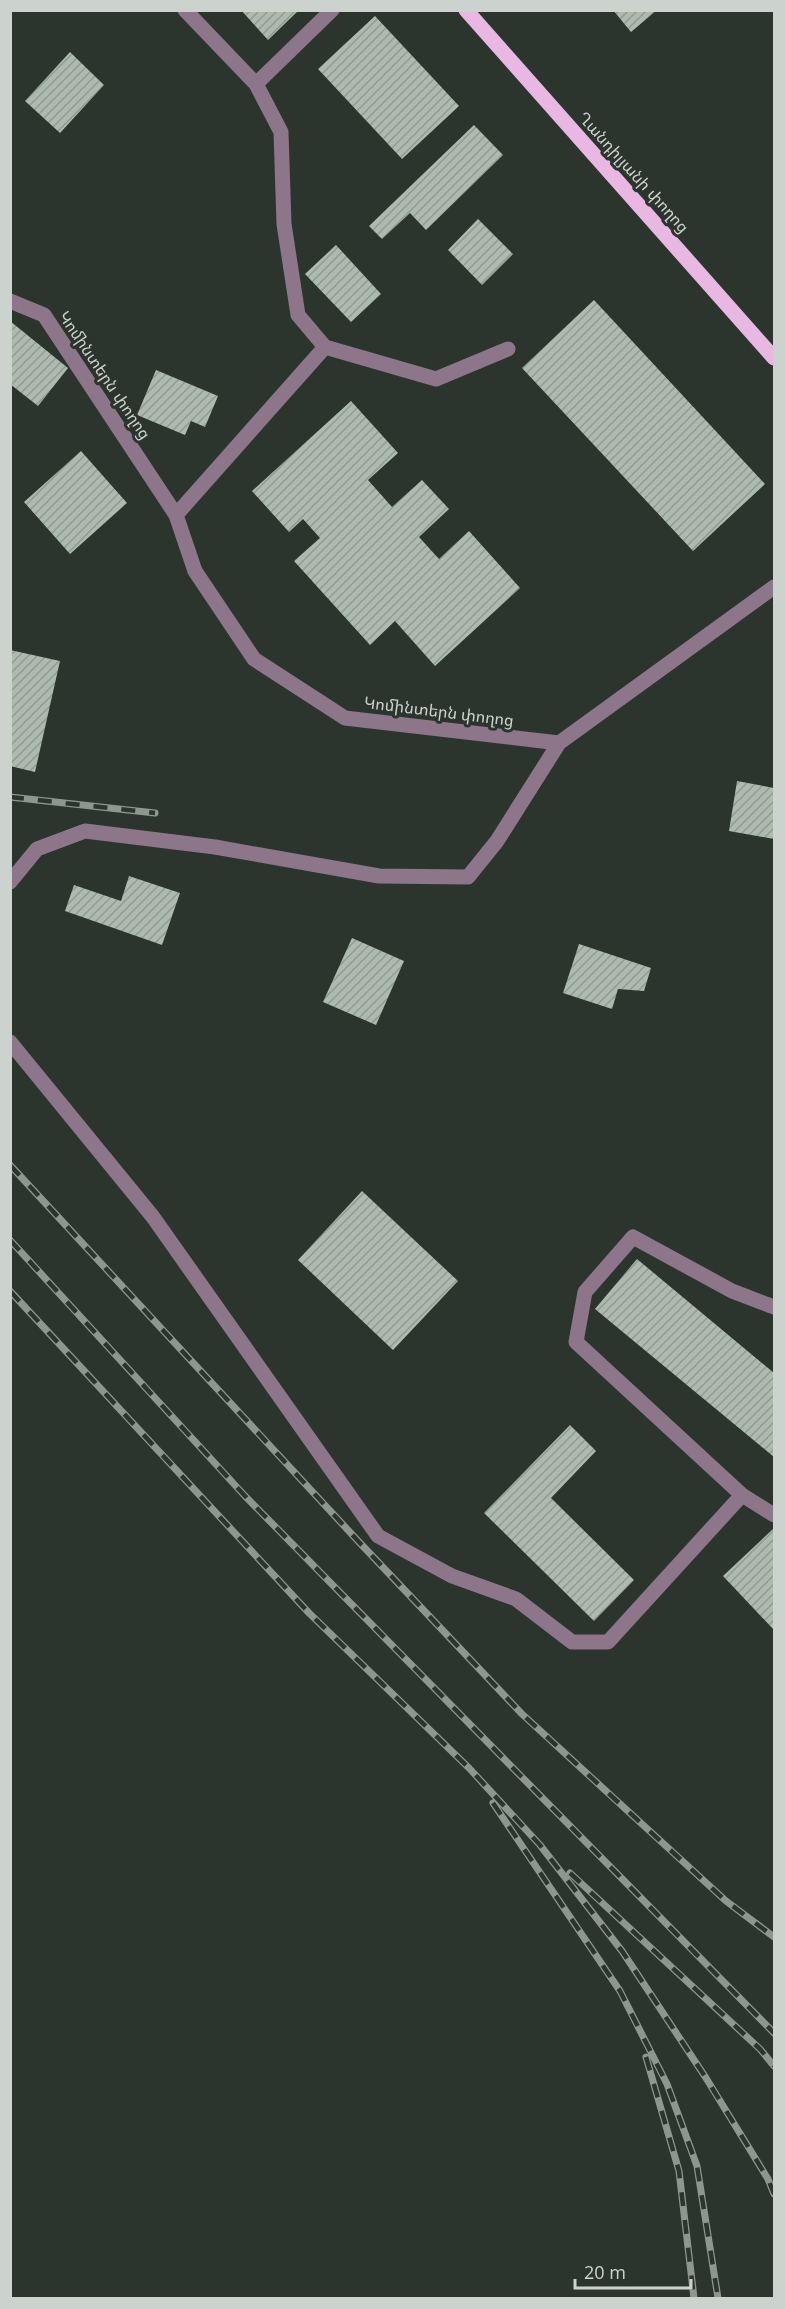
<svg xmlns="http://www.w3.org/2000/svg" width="785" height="2309" font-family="'Open Sans','Noto Sans Armenian',sans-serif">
<defs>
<pattern id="building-hatch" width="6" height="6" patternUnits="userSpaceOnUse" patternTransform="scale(1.5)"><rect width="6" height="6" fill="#adbaaf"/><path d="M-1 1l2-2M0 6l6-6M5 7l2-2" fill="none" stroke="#919b93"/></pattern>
</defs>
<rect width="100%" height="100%" fill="#2b352d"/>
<path fill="url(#building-hatch)" d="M241,10H299L268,40Z
M613,10H657L631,32Z
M375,16L459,106L402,159L318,69Z
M70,52L104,85L60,133L25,101Z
M474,125L503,155L426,230L410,213L382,239L369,226Z
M478,219L513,254L482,285L448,250Z
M336,245L381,294L351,322L305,274Z
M594,300L765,484L693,551L522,368Z
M10,321L68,368L38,406L10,384Z
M156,370L218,396L205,427L191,421L185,435L137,415Z
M351,401L398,453L368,480L392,507L422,480L449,509L419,537L439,559L469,531L520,588L435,666L395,621L370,645L294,561L320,538L303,519L289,532L252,491Z
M81,451L127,503L70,554L24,502Z
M10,650L60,661L35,772L10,766Z
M737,781L774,788V839L729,831Z
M129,876L180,893L162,945L65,911L74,885L121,901Z
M352,938L404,961L376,1025L323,1002Z
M579,944L651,968L644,991L618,989L612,1009L563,993Z
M362,1191L458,1281L393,1350L298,1260Z
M637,1259L774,1373V1457L595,1309Z
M570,1425L596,1451L551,1498L634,1580L594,1621L484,1513Z
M773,1529L774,1531V1630L723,1576Z"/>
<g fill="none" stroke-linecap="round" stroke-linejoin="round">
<path stroke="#8d758a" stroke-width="15" d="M185,10L256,84L281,132L284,224L298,315L325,347L436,379L508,349
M256,84L332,10
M10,301L44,315L176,515L195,571L254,659L345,718L559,743L774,587
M176,515L325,347
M10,882L37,849L85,831L215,847L379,876L468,877L497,841L559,743
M10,1042L153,1217L378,1536L452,1576L516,1599L572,1642H608L742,1495L774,1515
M742,1495L576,1342L585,1292L633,1237L732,1291L774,1307"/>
<path stroke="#e8b8e2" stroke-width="15" d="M466,10L774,358"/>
<defs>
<path id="rail" d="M10,797L155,813
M10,1165L359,1542L522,1714L726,1901L774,1937
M10,1240L245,1496L774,2033
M10,1291L309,1613L469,1768L540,1845L622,1951L706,2078L768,2179L774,2194
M493,1803L620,1991L667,2084L697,2166L718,2298
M570,1873L760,2049L774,2066
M646,2057L679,2171L694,2298"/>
</defs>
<use href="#rail" stroke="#8e9690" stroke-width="7"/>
<use href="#rail" stroke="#2b352d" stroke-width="4.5" stroke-dasharray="14" stroke-linecap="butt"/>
</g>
<g text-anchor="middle" stroke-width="6" stroke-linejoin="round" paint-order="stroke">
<g font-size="16" fill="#ccd3ce" stroke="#2b352d">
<text transform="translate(634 172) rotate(48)" y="6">Ղանդիլյանի փողոց</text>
<text transform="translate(105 375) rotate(56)" y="6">Կոմինտերն փողոց</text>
<text transform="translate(439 711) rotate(7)" y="6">Կոմինտերն փողոց</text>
</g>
</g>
<rect width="785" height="2309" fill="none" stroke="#ccd3ce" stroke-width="24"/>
<path d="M575 2279v9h116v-9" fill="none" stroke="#ccd3ce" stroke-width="3"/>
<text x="584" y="2279" font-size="18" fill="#ccd3ce" stroke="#2b352d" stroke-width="4.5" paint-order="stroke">20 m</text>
</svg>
